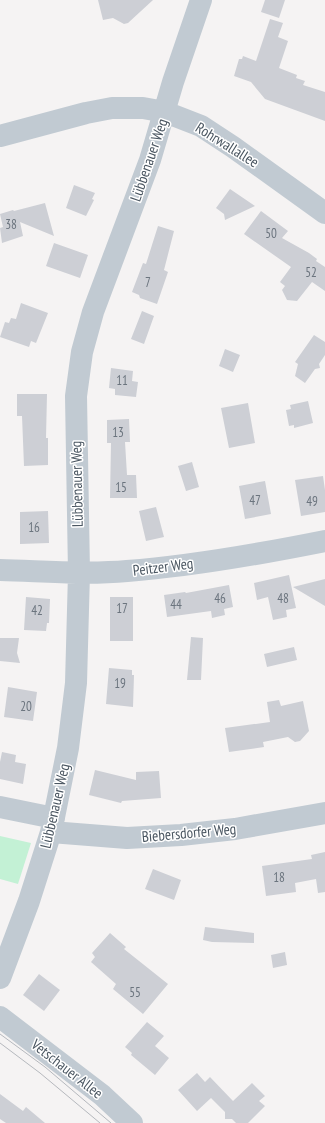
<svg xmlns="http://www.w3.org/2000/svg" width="325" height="1123" font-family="'PT Sans Narrow',sans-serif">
<rect width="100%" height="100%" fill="#f5f3f3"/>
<path fill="#c3f1d5" d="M0,836L31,843L18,884L0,879Z"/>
<path fill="#cdcfd5" d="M98,0H153L128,23L124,24L113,18L103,20Z
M265,0H285L279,18L261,12Z
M270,19L283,23L278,37L288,41L279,68L297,75L296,78L305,81L303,85L325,92V121L265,99L251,82L234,76L239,59H242L243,56L256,61Z
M74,185L95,193L92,199L94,200L86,216L66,208Z
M230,189L255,206L225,220L224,214L216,208Z
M45,203L54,236L20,222L23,236L2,243L0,228L3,227L0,214L13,210L14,211Z
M261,211L288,231L282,238L309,253L317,259L316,261L325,267V291L312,282L297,301L287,300L282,290L285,286L280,282L291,267L244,234Z
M158,226L174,231L164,270L168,272L157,304L140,298L139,295L132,292L143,263L146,264Z
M54,243L88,255L80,278L46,266Z
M21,303L48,313L36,343L31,341L29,347L0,337L5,322L9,323L11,318L16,319Z
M142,311L154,316L144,344L131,339Z
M314,335L325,342V355L319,364L320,368L315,369L305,383L295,376L298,364L295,362Z
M225,349L240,355L233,372L219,366Z
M111,368L133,371L132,381L138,382L136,397L115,395V389L109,388Z
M17,394H47L46,438H48V465L24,466L22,416H17Z
M308,401L313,423L294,428V425L289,426L286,410L291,409L290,405Z
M248,403L255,443L229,448L221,408Z
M129,419L130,442H125L127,475H136L137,498H110L111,443H107V420Z
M192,462L199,487L186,491L178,466Z
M323,476L325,490V512L301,516L295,480Z
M265,481L271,514L245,519L239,486Z
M156,507L164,537L146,541L139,511Z
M48,511L49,543L20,544V512Z
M289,575L296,608L286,610L287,617L273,620L268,597L257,600L254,583Z
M325,579V606L293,587Z
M229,585L233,607L224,609L225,615L212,618L211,611L167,617L164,595L185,592L186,593Z
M26,597L50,599L49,623H47L46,631L24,630Z
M110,597H133V641H110Z
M191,637L203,638L201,680H187Z
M0,638H19L17,653L20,663L0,661Z
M294,647L297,660L267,667L264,654Z
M109,668L132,670V675H134L133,707L106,704Z
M8,687L37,692L33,721L4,717Z
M279,700L281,706L303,701L309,731L300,741L295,742L288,737L263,742L264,747L229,752L225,728L270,722L267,702Z
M2,752L16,755L15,762L26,764L23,784L0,779V762Z
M95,770L136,780V772L159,771L161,798L122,801L121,803L89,795Z
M325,852V892L318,893L316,879L295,883L296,892L266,896L262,866L312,859L311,855Z
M153,869L181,880L174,900L145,889Z
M205,927L254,933V943L212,942L203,940Z
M110,933L126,947L124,949L168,984L143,1014L113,989L116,984L91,962L95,957L92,953Z
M285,952L287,965L273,968L271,955Z
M39,974L60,990L44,1011L23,995Z
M147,1022L164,1036L155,1046L169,1058L155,1075L131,1055L132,1053L125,1047Z
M197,1073L205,1082L210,1077L233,1101L252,1083L265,1096L259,1101L265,1106L248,1123H236L232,1119H225V1112L211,1098L197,1111L178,1090Z
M0,1094L23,1111L26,1107L45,1123H6L0,1119Z"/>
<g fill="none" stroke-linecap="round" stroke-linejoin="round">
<path stroke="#c1cad2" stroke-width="22" d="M0,136L86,113L112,108H143L165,112L201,126L233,147L325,213
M0,570C42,571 85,575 127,571C194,566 260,554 325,541
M0,807L54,818
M51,832L127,838L181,835L235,829L325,813
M0,978L29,901L51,832L68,748L76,683L79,573L76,396L82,352L93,312L150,160L173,82L201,0
M0,1017L102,1095L132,1123"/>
<path stroke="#b5b8bd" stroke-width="1" d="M0,1034L45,1067L111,1123
M0,1043L40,1073L100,1123"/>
</g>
<g text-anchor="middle" stroke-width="3" stroke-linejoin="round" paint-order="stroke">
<g font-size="13" fill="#6b747e">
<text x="11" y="229">38</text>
<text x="271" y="238">50</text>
<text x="311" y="277">52</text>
<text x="148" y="287">7</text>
<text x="122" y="385">11</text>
<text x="118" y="437">13</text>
<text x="121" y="492">15</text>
<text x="255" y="505">47</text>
<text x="312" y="506">49</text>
<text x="34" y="532">16</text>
<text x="220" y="603">46</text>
<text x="283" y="603">48</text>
<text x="176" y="609">44</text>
<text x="122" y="613">17</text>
<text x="37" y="615">42</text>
<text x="120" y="688">19</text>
<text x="26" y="711">20</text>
<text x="279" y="882">18</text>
<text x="135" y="997">55</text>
</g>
<g font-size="15" fill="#4a5661" stroke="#fff">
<text transform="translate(227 145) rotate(32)" y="5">Rohrwallallee</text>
<text transform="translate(149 160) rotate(-71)" y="5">Lübbenauer Weg</text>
<text transform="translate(77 484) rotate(-91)" y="5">Lübbenauer Weg</text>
<text transform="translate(163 567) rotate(-7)" y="5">Peitzer Weg</text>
<text transform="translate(55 806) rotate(-77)" y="5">Lübbenauer Weg</text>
<text transform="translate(189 833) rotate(-5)" y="5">Biebersdorfer Weg</text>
<text transform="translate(67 1069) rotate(38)" y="5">Vetschauer Allee</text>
</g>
</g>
</svg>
